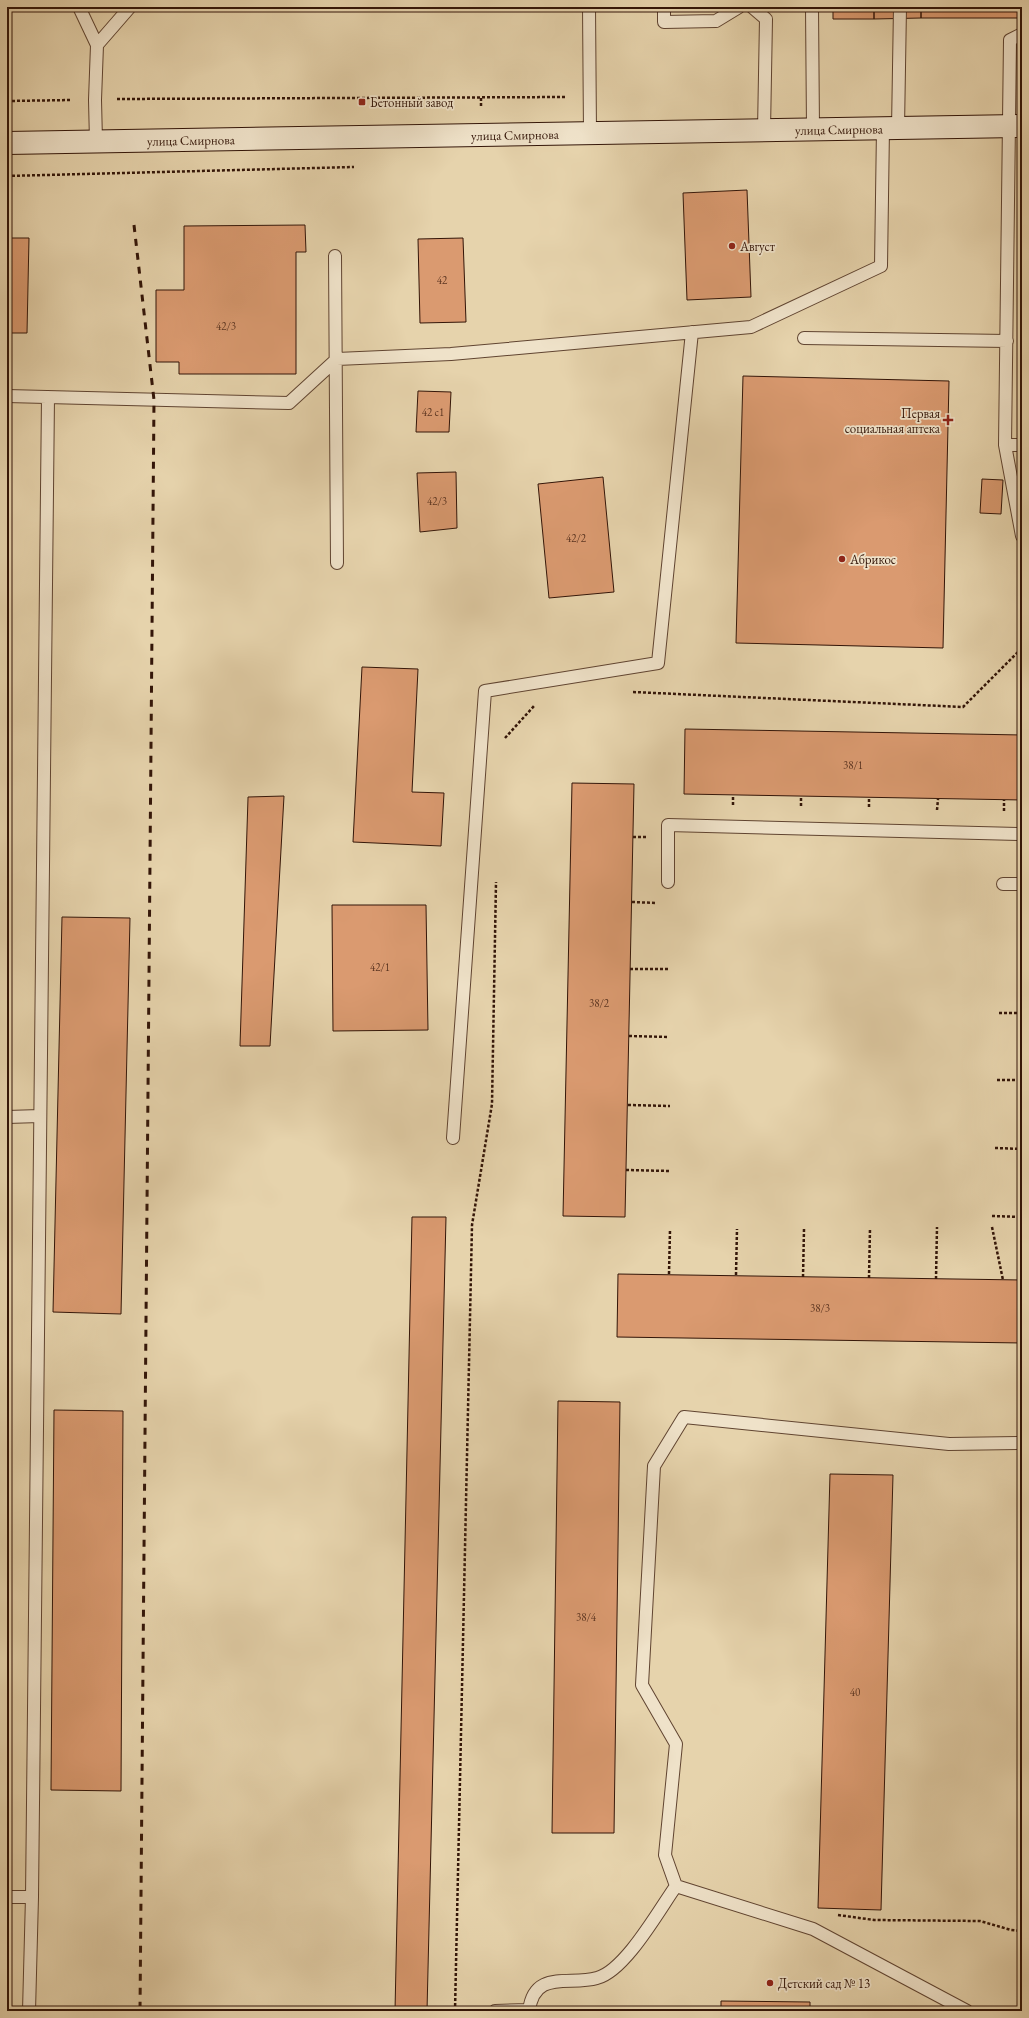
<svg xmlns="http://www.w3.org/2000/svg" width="1029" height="2018" font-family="'EB Garamond',serif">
<rect width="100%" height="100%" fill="#e6d3ac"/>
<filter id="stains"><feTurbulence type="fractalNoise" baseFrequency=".005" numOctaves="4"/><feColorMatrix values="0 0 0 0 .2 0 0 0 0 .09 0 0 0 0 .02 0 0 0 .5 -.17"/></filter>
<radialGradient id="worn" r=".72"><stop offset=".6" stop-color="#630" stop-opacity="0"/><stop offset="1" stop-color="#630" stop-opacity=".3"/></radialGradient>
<path fill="#da9a70" stroke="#331508" d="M833,7H874V19H833Z
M874,7H921V18L874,19Z
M921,7H1022V18H921Z
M747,190L751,297L687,300L683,193Z
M305,225L306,252H296V374H179V362H156V290H184V226Z
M7,238H29L27,333H7Z
M463,238L466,322L420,323L418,239Z
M743,376L949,381L943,648L736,643Z
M418,391L451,392L449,432H416Z
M456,472L457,528L420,532L417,473Z
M603,477L614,592L549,598L538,484Z
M982,479L1003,480L1001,514L980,513Z
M362,667L418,669L412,792L444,793L441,846L353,842Z
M685,729L1022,735V800L684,794Z
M572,783L634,784L625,1217L563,1216Z
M284,796L270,1046H240L248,798V797Z
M332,905H426L428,1030L333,1031Z
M62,917L130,918L121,1314L53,1312Z
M412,1217H446L427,2011H395Z
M618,1274L1022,1280V1343L617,1337Z
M558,1401L620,1402L614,1833H552Z
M54,1410L123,1411L121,1791L51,1790Z
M830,1474L893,1475L881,1910L818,1908Z
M721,2001L810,2002V2011H721Z"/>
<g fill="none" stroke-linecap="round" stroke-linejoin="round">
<defs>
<path id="lane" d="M79,7L97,45L95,100L96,141
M589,7L590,133
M664,7V22L716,21L739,7
M752,7L766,19L764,130
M812,7L813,129
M1022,34L1010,40L1005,445L1022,536
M97,45L130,7
M898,128L900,7
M335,256L337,563
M804,338L1007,341
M7,396L289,403L337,359L451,354L751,327L881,266L883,128
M1005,445H1022
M668,882V825L1022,834
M1003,884H1022
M7,1117L40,1116
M453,1138L485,691L658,663L692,332
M7,1897H32L48,397
M29,2011L32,1897
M495,2011L529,2010
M529,2011C534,1969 569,1986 597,1978C625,1971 659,1910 676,1886
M967,2011L813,1929L676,1886L665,1855L676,1744L642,1685L654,1466L684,1417L949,1444L1022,1443"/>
<g id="secondary">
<path id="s1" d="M7,143L1022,126"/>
</g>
</defs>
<use href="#lane" stroke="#604431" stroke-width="14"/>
<use href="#secondary" stroke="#331508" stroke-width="24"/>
<path stroke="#331508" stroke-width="2.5" stroke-dasharray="3 2" stroke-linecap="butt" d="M481,98V108
M117,99L566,97
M7,101L72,100
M7,176L354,167
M633,692L963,707L1022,648
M505,738L534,706
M733,805V795
M801,806V796
M869,807V797
M937,810L938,799
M1004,811V800
M633,837H646
M632,902L657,903
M630,969H669
M999,1013H1022
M629,1036L669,1037
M997,1080H1022
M628,1105L670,1106
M995,1148L1022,1149
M626,1170L670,1171
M992,1216L1022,1217
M992,1227L1003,1280
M669,1274L670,1230
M736,1275L737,1229
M803,1277L804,1229
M869,1278L870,1228
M936,1279L937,1227
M838,1915L874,1920L980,1921L1011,1930L1022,1931
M455,2011L472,1225L492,1104L496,882"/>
<use href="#lane" stroke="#efe2c9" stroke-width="12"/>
<use href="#secondary" stroke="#efe2c9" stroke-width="22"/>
<path stroke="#331508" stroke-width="3" stroke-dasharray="7 7" stroke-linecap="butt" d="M134,225L154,400L140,2011"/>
</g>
<g fill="#8f2418" stroke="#efe2c9" stroke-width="1.5">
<rect x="358" y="98" width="8" height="8" rx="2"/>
<circle cx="732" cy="246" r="4"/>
<path d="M946 414h4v4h4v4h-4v4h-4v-4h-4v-4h4z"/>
<circle cx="842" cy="559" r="4"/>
<circle cx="770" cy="1983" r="4"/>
</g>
<g text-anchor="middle" stroke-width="3.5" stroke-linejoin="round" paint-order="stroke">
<g font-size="11" fill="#5d3622">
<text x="442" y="284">42</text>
<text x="226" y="330">42/3</text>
<text x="433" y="416">42 с1</text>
<text x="437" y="505">42/3</text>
<text x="576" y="542">42/2</text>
<text x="853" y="769">38/1</text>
<text x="380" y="971">42/1</text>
<text x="599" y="1007">38/2</text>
<text x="820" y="1312">38/3</text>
<text x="586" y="1621">38/4</text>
<text x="855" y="1696">40</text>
</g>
<g font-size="13" fill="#331508" stroke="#efe2c9" text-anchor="start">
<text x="370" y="107">Бетонный завод</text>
<text x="740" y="251">Август</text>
<text x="940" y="418" text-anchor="end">Первая<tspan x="940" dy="15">социальная аптека</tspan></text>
<text x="850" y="564">Абрикос</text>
<text x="778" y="1988">Детский сад № 13</text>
</g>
<g font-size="13" fill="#331508" stroke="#efe2c9">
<text dy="5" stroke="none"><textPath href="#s1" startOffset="832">улица Смирнова</textPath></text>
<text dy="5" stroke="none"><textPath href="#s1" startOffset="508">улица Смирнова</textPath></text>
<text dy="5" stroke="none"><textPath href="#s1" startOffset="184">улица Смирнова</textPath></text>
</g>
</g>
<rect width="1029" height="2018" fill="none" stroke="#e6d3ac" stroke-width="24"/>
<rect x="8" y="8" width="1013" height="2002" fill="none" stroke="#331508" stroke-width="2"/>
<rect x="12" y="12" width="1005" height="1994" fill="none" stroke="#331508"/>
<rect width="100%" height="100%" filter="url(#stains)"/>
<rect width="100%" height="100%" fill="url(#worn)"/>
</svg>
